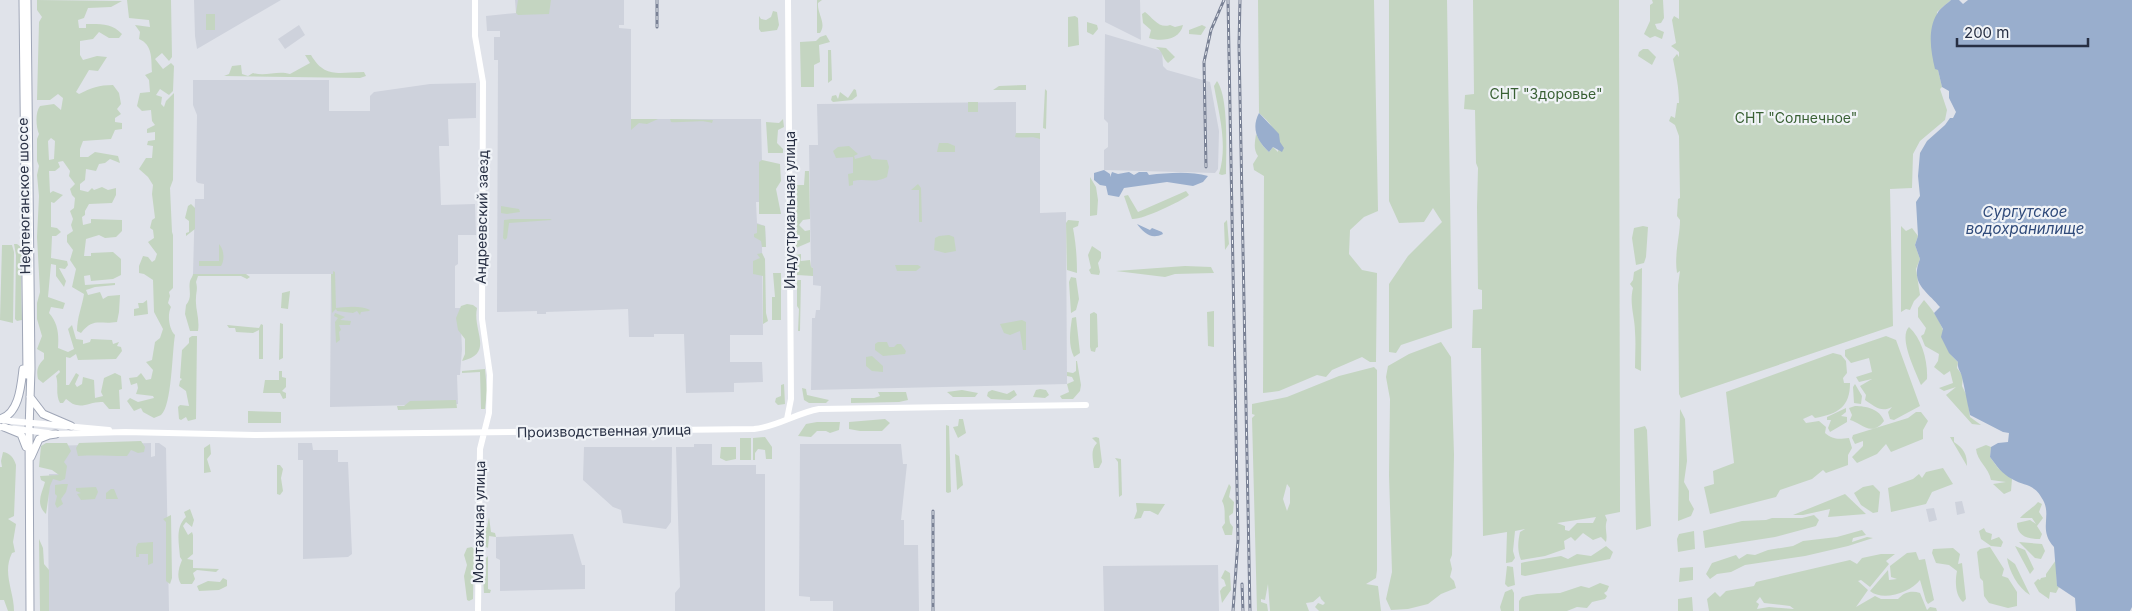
<svg xmlns="http://www.w3.org/2000/svg" width="2132" height="611" font-family="Inter,sans-serif">
<rect width="100%" height="100%" fill="#e0e3ea"/>
<path fill="#ced2dc" d="M194,0H281L197,49L195,36Z
M515,0H624V25H619V28L631,29V119H761L762,162H759V202H756L757,223L765,226L766,247H762L763,335H730V362H762L763,382L734,383V392L686,393L684,334H654V337H629L628,309L546,312V314H537V311L497,312L498,60H494V37H500V31H487L486,16L516,13Z
M1105,0H1140L1141,40L1105,22Z
M299,25L305,35L285,49L278,39Z
M1105,34L1162,51L1163,66L1167,70L1210,82L1219,131L1218,169L1215,173L1104,170V150L1108,147V123L1104,119Z
M193,80H329V111H370V96L374,92L430,84L476,83V118L448,119L449,146H439L441,205L475,204L476,235H458V264L455,266V308H460L462,349L460,375H457L458,404L330,407L331,274H193L195,199H204V184L198,183L196,181L197,115L193,105Z
M1016,102V133H1040V213L1066,212L1067,384L811,390L812,318H815L816,310H820L821,286L813,285V268L811,267L809,145H818L817,104Z
M151,443V457L155,456V443H159L166,448L169,611H49L48,517L49,474H61L50,446Z
M298,443H312L313,450H338V462H348L352,554L348,557L303,559V460H298Z
M694,444H712V465H756V474H765V611H675V593L680,587L676,447H694Z
M800,444H901L903,464H907L901,520H904V545H918L919,611H833V601H810V597L799,596Z
M584,447H672L671,522L666,529L623,523L621,510L613,507L583,480Z
M1962,501L1965,513L1957,515L1955,502Z
M1934,508L1937,520L1929,522L1926,509Z
M573,534L582,565H585V589L500,591V560L496,558V537Z
M1218,565L1219,611H1104L1103,566Z"/>
<path fill="#c4d5c1" fill-rule="evenodd" d="M37,0L122,1L111,7L88,8L84,18L78,20L79,28H86V24C100,24 112,23 122,34L119,38H109L99,32L93,39L80,41V55L83,60L97,56L107,57L98,71L89,70L76,92L79,94C91,88 99,85 113,85L119,93L121,104L117,109L121,114L115,118V122L122,123V129L115,130L111,139L83,141L80,149V157H88L95,152L118,156L120,163L110,159L105,163L99,164L96,171L86,169L85,180L80,184V190L88,192L92,188L94,190L102,187L108,190L116,188V195L112,203L89,204L85,211V215L82,217L83,225L91,223V219L122,220V231L116,237L105,238L99,235L86,239L84,256H91V253L113,252L121,259V275L113,279L91,281L90,275L84,276L85,285L115,283V285L95,287L86,290L88,295L100,292L103,299L108,296L120,295L119,312L117,322C99,325 94,317 81,333L77,331C77,317 82,307 84,294L72,287L76,269L70,260L73,250L67,242V235L73,231L71,225L73,219L70,211L74,208L75,198L72,195L70,189L75,184L69,176L70,171L63,161L58,162L60,167L55,171H49L50,193L53,191L63,195L54,203L51,202V227L57,228L61,232L56,236H52L51,258L67,261L68,265L65,269L59,268L66,281L64,287L56,276V265L51,264L48,297L65,303L63,309L51,307L49,313C58,323 59,334 58,348L68,352L74,349L68,329L72,325L76,339L83,340V344L90,342L91,339L112,340L113,344L119,342L117,346L121,347L122,351L116,359L78,360L76,354L70,358L66,357V385H69L76,373L79,375L75,384L77,387L82,384L83,377L94,380L95,398L103,396L101,392L104,378L115,373L121,376L122,389L119,390L120,409H109L103,402C94,401 84,407 77,405C73,405 69,401 66,399L63,403H60C55,394 59,385 56,376L60,372L59,370L43,383L38,379C36,370 38,365 44,359V353L37,349L42,336L37,319V303L40,292L37,237L39,196L37,175L39,166L37,161V139L39,134C36,127 35,112 40,106L54,104L61,110L63,98L58,94L50,100H37L39,22L42,17L37,10ZM51,138L55,141L54,159L49,160L48,141Z
M127,0H171L172,57L169,61L162,53L155,59L163,69L171,63L174,66L173,91L169,95L160,89L156,95L162,97L161,104L164,107L166,101L174,93L173,180L170,188L172,232L173,235V288L169,292L170,296L168,303L171,307C167,315 169,329 175,335C172,351 172,406 161,415C159,416 156,417 154,418L143,412L141,408L134,411L127,401L130,398L138,402L154,398L153,396L136,394L138,388L137,383L131,385L129,378L137,377L141,373L146,380L151,379L153,370L146,362L152,360L155,342L160,338L163,329L154,312L153,280L144,274L139,273V266L143,256L148,257L152,262L155,260L157,254L148,242L154,238L153,230L150,228L152,220L155,218L152,194L153,185L148,177L139,169L146,158H152L153,146L147,145L148,141L155,140V132L147,133V129L155,125L152,121L151,110L142,111L137,106L140,93L150,92L149,80L145,75L152,72C151,59 153,45 139,39L140,32L135,25L150,27L149,20L129,18Z
M518,0H551L549,14L518,15L516,13Z
M817,0H822L818,3C817,14 827,23 820,33H817Z
M1258,0H1374L1378,211L1364,217L1350,230L1349,254L1362,270L1377,273L1376,362H1370L1362,357L1332,370L1326,377L1317,375L1279,391L1263,393L1264,176L1254,170L1253,164L1258,156C1253,149 1255,142 1256,134L1263,146L1269,152L1273,147L1278,152C1281,136 1271,123 1259,113Z
M1389,0H1447L1452,328L1401,345L1396,353L1389,352V284L1408,256L1442,222L1433,208L1424,222L1399,223L1389,201Z
M1473,0H1619L1620,512L1605,515L1607,520C1604,528 1608,534 1606,542L1601,537L1593,540L1583,533L1575,541L1571,537L1564,541L1565,549L1545,556L1521,560C1517,550 1518,541 1520,532L1525,529L1515,531L1513,551L1515,558L1512,562L1506,563L1507,532L1483,536L1481,348H1472L1473,310L1482,309V290L1478,289L1477,207L1478,168L1476,163L1475,110L1464,109L1465,95L1474,94ZM1596,517L1593,523H1577L1569,531L1565,530V526L1557,523Z
M1652,0H1663L1664,18L1661,23L1655,24L1657,29L1664,32L1662,39L1655,36L1650,38L1644,34L1650,21V5L1653,3Z
M1679,0H1951L1937,12L1938,70L1942,87L1940,89L1947,110L1945,120L1920,141L1913,154L1912,188L1890,189L1893,326L1681,398L1679,394L1678,285L1680,271L1677,273C1674,255 1680,236 1680,220L1677,216L1678,199L1680,198L1679,136L1675,125L1669,121L1671,116L1675,118L1677,103H1679C1679,87 1676,75 1673,59L1677,54L1679,57V52L1671,46L1676,43L1672,20L1674,16L1679,19Z
M773,11L777,12L779,25L777,30L761,32L759,29V16L761,19L766,20L771,17Z
M1145,12C1153,18 1159,29 1170,25L1175,27L1183,25C1180,40 1161,42 1149,38L1151,30L1143,23L1142,14Z
M206,14H215V30H206Z
M1075,16L1078,18L1079,45L1068,47V17Z
M1087,22L1097,25L1098,29L1093,35L1087,32Z
M1202,25L1206,27L1201,35L1189,34V30Z
M826,35L830,42L819,45L820,62L814,65V87H801L800,42L816,41L820,37Z
M1156,47L1166,48L1175,57L1168,63C1162,58 1163,51 1156,47Z
M1643,49H1648L1656,57L1652,65L1638,56L1639,52Z
M828,50H831L832,80L828,83Z
M305,55H311C325,79 339,72 364,72L366,76L360,78L224,76L229,74L232,66L241,65L242,74L248,76L253,73C266,77 277,70 290,74L310,63Z
M1217,81C1229,98 1226,152 1226,174L1222,175L1219,174C1228,145 1219,114 1214,86Z
M1026,85V90H993L999,86Z
M854,89L856,90L857,96L852,100L833,102L831,100L832,96L836,95L838,99L840,92L848,98Z
M1045,89L1047,91L1046,129L1043,128Z
M968,102H978V112H968Z
M631,119H658L647,124L639,123L631,130Z
M670,119L713,120L712,123C703,119 683,123 671,122Z
M783,119L784,127L778,130L777,143L783,149V153H768L766,122L779,123Z
M1016,133H1040V139C1032,135 1023,139 1015,137Z
M939,143H948L955,146V152H937Z
M849,146L858,154L854,156L855,159L870,155L872,159L887,160L889,167L887,177C875,184 865,178 853,181V185L849,186L848,174L853,173V157L836,158L833,151L838,147Z
M762,160L780,164L781,181L776,189L781,214H759V162Z
M805,171H809L810,219L803,220L799,225L805,231L810,230V242L796,248L795,185H804Z
M1090,177L1096,187L1098,200L1097,215L1090,216Z
M918,184L921,188L922,222H919V190H911Z
M1186,191L1189,195C1180,202 1142,220 1132,219L1124,196L1128,195L1138,212Z
M191,204L195,208V229L186,236V233L189,232V221L185,218L188,206Z
M501,206L519,209L520,212L507,214L501,213Z
M511,219H550L552,220L509,223L507,238L505,240L503,238L504,220Z
M1068,220L1079,221L1078,226L1073,228C1076,244 1077,258 1077,273L1067,270L1066,223Z
M1227,220L1229,244L1225,250L1224,223Z
M757,224L765,226L766,247H762L761,241L754,237V234L757,233Z
M1643,226L1648,227L1646,257L1644,263L1636,265L1632,238L1634,228Z
M1901,226L1906,231L1912,228L1918,236L1915,245L1920,259L1916,269L1920,295L1914,301L1910,310L1906,309L1901,312Z
M949,235L954,237L956,251L945,253L934,250L935,238L939,236Z
M14,244H17L21,247C21,271 21,296 22,320L17,321L15,319L16,255Z
M219,244C224,249 225,260 221,266H199V261H219Z
M2,245H12L14,252L13,323L0,320Z
M1092,246L1101,252V258L1098,263L1100,272L1099,275L1091,274L1089,270L1091,268L1088,255Z
M762,253L765,259L766,313L768,321L763,324V276L753,274V261L760,258L757,254Z
M801,254V261L810,260L811,267L813,268V276L797,275L796,255Z
M895,265H918L921,267L916,271H897Z
M1185,266L1211,267L1214,273L1175,274L1165,277L1116,271Z
M1642,268L1641,371L1635,368C1635,356 1636,344 1635,332C1635,317 1629,304 1633,288L1630,284L1633,280L1634,272Z
M333,271L335,272L336,308C345,307 361,305 370,310L369,311L361,312L360,315L357,311L353,313L337,311L336,309L332,313L331,274H333Z
M773,273H781V320H772V297H775Z
M193,274H246L250,277L247,279L241,276H198L196,282C198,289 196,292 196,298C195,309 200,319 198,331H190L185,314L186,305C193,297 188,290 190,281C191,278 193,276 193,274Z
M1071,277L1076,278L1079,299L1076,310L1071,313L1069,282Z
M797,280H801L800,331H798L799,309L797,306Z
M290,291L288,309L281,308L282,293Z
M147,300L148,314L134,316V309L139,308L138,303H143Z
M1924,300C1932,309 1939,319 1943,330C1948,346 1945,350 1958,362L1957,368L1963,376L1962,386L1967,396L1970,417L1981,425L1972,424L1946,395L1956,387L1944,391L1939,388L1953,383L1950,371L1944,375L1934,367L1938,361L1939,354L1925,346L1921,336L1924,334L1926,328L1918,317V308Z
M467,304L473,305L477,308C472,331 495,353 462,361L465,354V339L458,330L456,318L461,306Z
M1214,311V347L1208,346L1207,312Z
M1094,312L1097,314L1098,347L1096,348L1095,352L1091,351L1090,347V314Z
M335,313L345,317L340,320L351,321L350,325H339L341,330L339,332L340,340L336,343L335,322L338,318L334,316Z
M1076,317L1080,353L1074,357C1068,345 1070,331 1072,318Z
M1022,320L1026,322V350H1023L1020,331L1010,335L1004,333L1000,324Z
M280,323L283,324V358L279,360Z
M261,324L263,325V359H259V330L253,333L236,332L235,328H229L227,325L259,328Z
M1909,327C1922,339 1928,361 1927,379L1921,385C1916,372 1898,338 1909,327Z
M192,336H197L196,419L188,421L186,417L181,420L179,419L178,407L180,405L189,406L186,391L179,386L180,381L182,379L180,378L182,350L189,343V338Z
M1886,336L1896,340L1920,406L1894,420L1890,419L1888,412L1892,407C1881,413 1874,406 1865,400L1866,395L1860,386L1872,379L1859,382L1856,377L1872,372L1869,358L1851,363L1845,356V350Z
M878,342H887L889,347H894L897,344H901L906,351L905,354L883,356L875,350V344Z
M1441,342L1451,357L1454,455L1452,555L1450,560L1452,569L1450,577L1454,581L1456,588L1441,594L1428,604L1408,609L1391,610L1386,599L1392,572L1389,475L1390,399L1386,377L1388,366L1409,354Z
M1833,353L1841,355L1846,361L1847,373L1843,378L1844,383H1850C1850,407 1838,414 1815,418L1812,415L1803,419L1806,423L1819,421L1826,427L1825,433C1833,440 1839,439 1849,438L1852,448L1848,455V465L1826,473L1823,470L1812,479L1780,490L1776,497L1710,514L1704,487L1714,484L1713,471L1734,463L1726,392Z
M872,356L883,366V372L872,371L866,366V357Z
M1076,361H1077L1081,385L1080,391L1073,399H1062L1060,396L1069,392L1067,384L1074,381L1072,377L1067,376V372L1073,373L1076,371Z
M1374,367L1377,370V570L1376,578L1366,584L1378,586L1381,611H1319L1315,607L1318,603L1323,605L1325,603L1321,599L1320,596L1313,602L1306,603L1309,611H1270L1268,584L1265,600L1261,599V602L1267,604L1268,611H1257L1252,418L1255,415L1252,414V404L1287,397L1339,376ZM1287,484L1290,488V503L1287,511L1283,499Z
M485,369L487,391L485,409H481L480,372L462,373V371Z
M279,371H282V377L286,378V387L282,391L286,393V398L283,399L280,393H263L265,380H279Z
M784,384L785,404L778,405L775,402L776,398L781,396V385Z
M1855,384L1862,396L1861,404L1854,403L1853,387Z
M802,388L806,389L807,395L829,400L826,403H809L804,400Z
M1040,389L1046,390L1049,395L1045,398L1033,397L1036,390Z
M962,390L978,393L975,397H953L947,392Z
M992,390L1007,394L1014,390L1017,395L1010,400L991,399L987,396L988,392Z
M878,392H906L908,400L899,402L851,403V398H874L880,396Z
M456,400L457,408L398,410L397,406H404L410,401Z
M1855,406C1866,406 1880,409 1884,421C1871,438 1860,422 1850,420L1852,415L1849,408Z
M1846,408V412L1841,416L1847,417V422L1830,432L1828,428L1831,420H1827V417Z
M1680,409L1685,419L1687,461L1684,482L1689,491V500L1694,509L1691,516L1678,521Z
M248,411L281,412V423H248Z
M1916,412H1921L1928,421L1923,430V439L1891,452L1886,444L1877,454L1857,463L1852,457L1863,446V441L1855,444L1852,438L1853,435L1908,418Z
M885,419L890,423L882,431H860L849,429V422Z
M959,419H963L966,433L958,438L953,427L958,426Z
M817,422H840L839,430L830,433L826,431H817L811,437L798,436L806,424Z
M946,425L949,426L951,492L948,493L946,492Z
M1645,426L1647,430L1651,526L1636,530L1634,429Z
M765,437L772,447V459H766L765,450L758,449L755,453V460H753V438Z
M1096,437L1099,438L1102,462L1099,468H1094C1093,459 1090,450 1097,443L1092,438Z
M1950,437H1954V442C1964,449 1967,454 1967,466Z
M740,438H751V460H740Z
M141,441L145,447L144,452L138,453L131,450L127,456C110,456 95,455 78,456L76,448L79,443Z
M46,443H67L71,451L64,462L67,466L65,479L60,481L53,479L50,486L46,514C35,504 42,493 45,482L41,480L40,476L59,475L52,470L39,467L41,446Z
M210,444L211,454L207,459L211,472L204,473V448Z
M1986,445L1991,447L1990,457L1998,468L2012,479L2011,491L2004,494L1993,484L2006,482L1991,480C1989,468 1977,461 1976,449Z
M721,447H736V459L726,461L720,458Z
M3,452C10,453 14,458 16,465L14,516L8,519L16,524L13,542L15,552L12,553C2,573 14,591 14,611H8L4,600H0V467H2L1,461Z
M955,454L959,456L963,485L957,490Z
M1115,458L1121,459L1122,495L1119,497L1118,462Z
M277,465H280L283,469L281,478L283,491L280,495L277,494Z
M1943,468L1953,484L1932,492L1926,504L1891,512L1888,488L1913,479L1919,474L1922,478L1926,472Z
M62,484H68L66,492L61,499L63,504L57,508L55,504L57,496L55,494V485Z
M1229,484L1231,487L1229,497L1234,502L1233,513L1229,516L1230,523L1233,527L1232,535H1225L1222,527L1225,523C1224,515 1226,508 1222,501Z
M1873,485L1880,492L1878,512L1873,513L1861,505L1854,493L1863,487Z
M96,487L98,492L95,499L81,500L77,494L81,493L76,491V488Z
M111,489H114L118,499H106V493Z
M1845,494L1866,514L1828,517L1830,509L1803,515H1793Z
M2038,502L2042,504L2039,512L2043,518L2037,526L2042,534L2040,539C2029,539 2017,537 2017,523L2030,520L2036,524L2032,518H2020C2026,511 2032,509 2038,502Z
M1136,503L1165,504L1158,515L1150,511H1144L1141,518L1134,519L1137,511Z
M190,509L194,520L192,527L186,522L183,526L188,535L192,532L193,535V554L187,559L193,560V568L219,569L216,572L197,570L193,573L195,579L192,584H181C176,577 179,567 182,560L180,557C179,543 175,527 186,517L184,512Z
M171,515L172,578L170,584L166,581V522L163,519Z
M1814,515L1819,520L1816,526L1775,537L1705,548L1703,531L1742,521L1766,520L1772,518H1802Z
M489,517L491,532L495,533L496,537L489,536L488,548L484,546V529L487,527Z
M1984,528L1986,532L1992,534L1991,540L1999,537L2003,542L2001,547L1991,546L1981,539L1979,531Z
M1862,530L1866,535L1853,538L1852,542L1867,537L1873,538L1848,546L1805,556L1745,565L1731,572L1717,574L1710,579L1706,574L1712,563L1736,555L1739,559L1747,554L1755,555L1768,550L1793,546L1803,541L1837,537Z
M1694,531L1695,549L1678,552L1677,539L1679,534Z
M39,539L43,548L44,564L49,570V611H40Z
M153,542V563L148,565V554H139V557H136V547L138,543Z
M2019,542L2042,544L2045,551L2041,559L2035,558Z
M1606,546L1613,552L1610,559L1525,576L1521,575V563L1525,562L1561,556L1568,559L1577,554L1591,556Z
M2015,546L2025,550L2034,569L2030,574Z
M472,547L474,549L473,599L469,601L467,600L464,576L467,565L464,555L467,548Z
M1990,547L2004,569L2002,576L2008,578L2017,592V606L2008,608L1989,603L1984,596L1983,581L1980,578L1977,552L1980,549Z
M1953,548L1960,554L1958,564L1962,563L1966,599L1963,602C1955,595 1955,581 1957,571L1949,565L1936,563L1932,553L1933,549Z
M1916,552L1919,560L1925,559L1934,600L1928,604L1926,601L1920,580C1911,592 1883,602 1870,591L1888,570L1889,580L1897,579L1891,577L1890,566L1907,553Z
M1881,554H1895L1886,561L1889,564L1870,587L1861,580L1858,581L1868,590L1856,607L1875,596L1881,599H1898C1904,592 1912,590 1920,593L1927,610L1930,607L1936,608L1937,611H1709L1707,599L1715,592L1720,597L1726,591L1754,586L1756,582L1850,560L1857,564L1862,558ZM1760,597L1764,603L1790,606L1794,609L1769,607L1757,609L1759,604L1756,602Z
M488,556V589L491,590L490,593H484L483,577L486,576V558Z
M2007,558L2015,564L2030,595C2018,588 2009,571 2007,558Z
M2056,560L2057,586L2059,587L2056,593L2050,592L2049,599L2039,592L2034,583L2038,579L2040,580L2041,578L2046,577V574Z
M1507,566L1513,567L1515,585L1508,587L1505,584Z
M1693,567V580L1679,582L1680,568Z
M1225,570L1230,573L1231,590L1222,603L1220,591L1223,587L1226,586L1224,580L1221,578Z
M223,578L227,580V586L219,590L199,591L197,586L208,581L220,582Z
M1600,583L1609,586L1607,591L1604,593L1607,596L1605,599L1592,602L1587,608L1577,607L1567,611H1519V601L1522,597L1537,594L1560,593L1581,586L1589,588Z
M1512,589L1514,593V611H1501L1500,607L1505,592Z
M1692,597L1693,611H1678V599Z"/>
<path fill="#99aecd" d="M1951,0H1959L1963,4L1968,0H2132V607L2130,611H2076L2075,598L2057,586L2054,547C2038,530 2052,516 2043,500C2034,483 2026,487 2012,479C2002,474 1996,465 1990,457L1991,447L1998,443L2008,442L2009,433L2003,432L1970,415C1967,402 1965,390 1962,377C1961,371 1957,369 1958,362L1949,353L1941,337L1943,329L1934,313L1940,307C1926,290 1910,284 1920,259L1915,245L1918,236L1916,202L1920,196L1918,176L1920,153L1927,141L1945,125L1950,118H1953L1956,112L1949,98V91L1942,87L1938,70L1935,69C1931,52 1927,30 1937,14C1940,8 1947,4 1951,0Z
M1259,113L1279,134L1280,142L1284,148L1282,152L1273,147L1269,152C1257,141 1251,128 1259,113Z
M1104,170L1110,174V177L1112,172L1118,174L1129,172L1134,175L1139,172H1147L1149,175C1167,173 1190,171 1208,176L1203,182L1193,186L1167,182L1124,188L1119,197L1108,195L1106,186L1100,185L1094,180V173Z
M1137,224L1150,230L1152,228L1162,232L1163,234C1151,240 1144,233 1137,224Z"/>
<g fill="none" stroke-linecap="round" stroke-linejoin="round">
<defs>
<path id="primary" d="M23,0L27,375
M27,0L31,369L29,430L30,611
M30,397L43,414L71,426
M0,419C19,414 21,386 23,369
M4,427L21,434L26,447
M31,457L39,439L49,435L56,434"/>
</defs>
<use href="#primary" stroke="#9fa6b7" stroke-width="9"/>
<path stroke="#fff" stroke-width="6" d="M475,0V36L483,82L482,319L490,375L489,413L480,449L478,611
M787,419L791,399L788,0
M0,420L109,430
M0,427L56,434L125,432L255,435L754,429C777,427 796,413 819,409L1086,405"/>
<use href="#primary" stroke="#fff" stroke-width="7"/>
<defs>
<path id="rail" d="M657,0V27
M1228,0L1238,540L1233,611
M1240,0L1239,45L1250,611
M1206,167L1204,62L1211,30L1224,0
M933,511V611
M1242,584L1243,611"/>
</defs>
<use href="#rail" stroke="#798195" stroke-width="3"/>
<use href="#rail" stroke="#f0f3f7" stroke-width="1" stroke-dasharray="4" stroke-linecap="butt"/>
</g>
<g text-anchor="middle" stroke-width="4.5" stroke-linejoin="round" paint-order="stroke">
<g font-size="14" fill="#396034" stroke="#f0f3f7">
<text x="1546" y="99">СНТ "Здоровье"</text>
<text x="1796" y="123">СНТ "Солнечное"</text>
</g>
<g font-size="14" fill="#272f43" stroke="#f0f3f7">
<text transform="translate(24 196) rotate(-91)" y="5">Нефтеюганское шоссе</text>
<text transform="translate(790 210) rotate(-90)" y="5">Индустриальная улица</text>
<text transform="translate(482 217) rotate(-89)" y="5">Андреевский заезд</text>
<text transform="translate(604 431) rotate(-1)" y="5">Производственная улица</text>
<text transform="translate(479 522) rotate(-89)" y="5">Монтажная улица</text>
</g>
<g font-size="15" font-style="italic" fill="#2f4a7a" stroke="#f0f3f7">
<text x="2025" y="217">Сургутское<tspan x="2025" dy="17">водохранилище</tspan></text>
</g>
</g>
<path d="M1957 38v8h131v-8" fill="none" stroke="#272f43" stroke-width="2.5"/>
<text x="1964" y="38" font-size="15" fill="#272f43" stroke="#f0f3f7" stroke-width="4" paint-order="stroke">200 m</text>
</svg>
